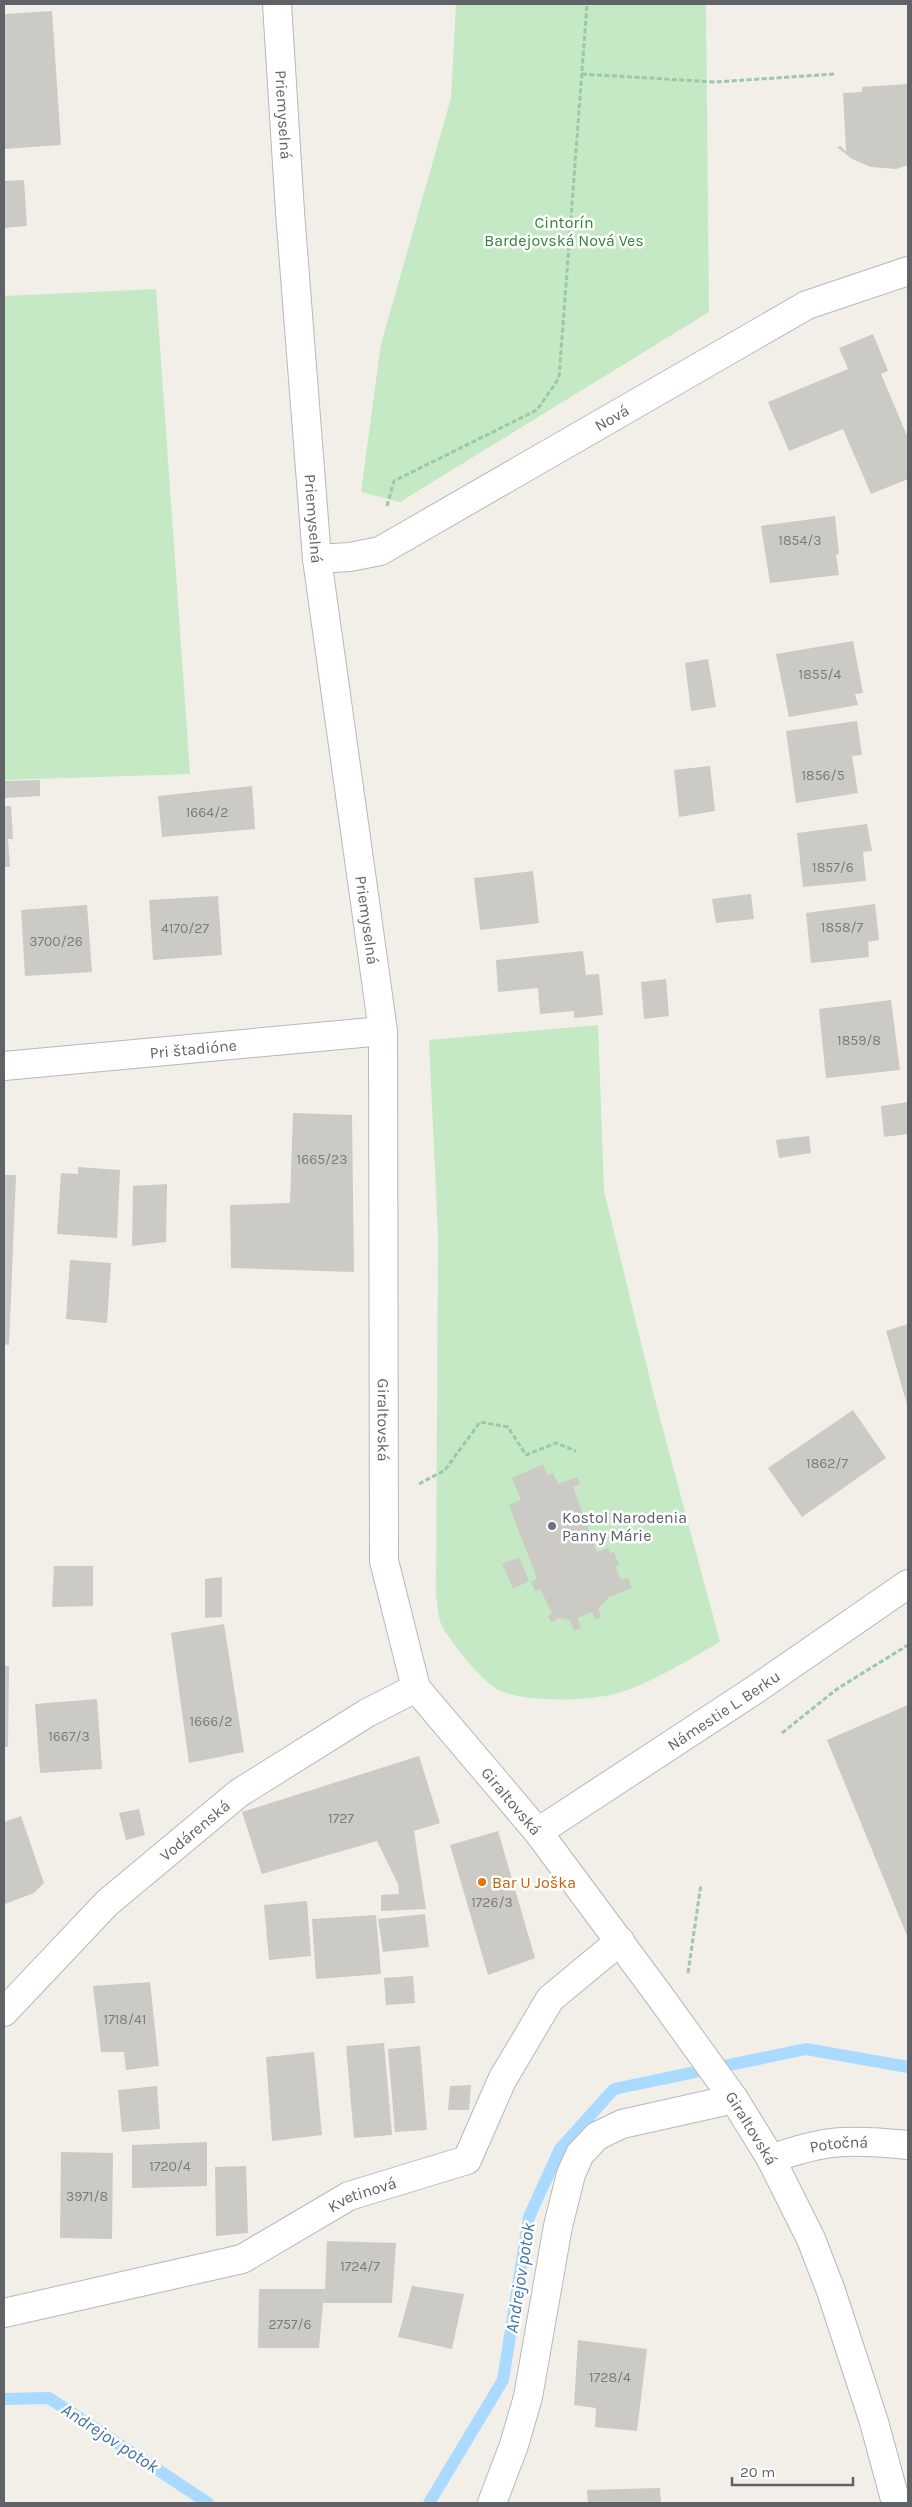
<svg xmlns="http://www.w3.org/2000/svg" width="912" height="2507" font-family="Karla,sans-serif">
<rect width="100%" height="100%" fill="#f1efe8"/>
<path fill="#c5e8c5" d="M456,4H706L709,312L400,502L361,492L381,344L451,98Z
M156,289L190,774L4,780V296Z
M598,1025L604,1191L654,1396L720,1642C685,1661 649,1686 610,1695C584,1701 521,1703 497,1689C481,1680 451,1643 442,1626C438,1618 438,1606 436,1596L438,1235L429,1040Z"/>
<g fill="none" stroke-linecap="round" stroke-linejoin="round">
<path stroke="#aadaff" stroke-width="12" d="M4,2399L49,2398L208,2503
M429,2503L503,2380L529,2217L560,2149L614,2089L806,2049L908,2067"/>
</g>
<path fill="#cccac5" d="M52,11L61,145L4,149V14Z
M907,84L908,165L896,169L871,167L852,159L837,147L841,146L846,152L843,93L862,92V87Z
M24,180L27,226L4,228V181Z
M873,334L888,371L881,374L908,438V479L871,494L843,429L789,451L768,402L848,369L839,348Z
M835,516L839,554L836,555L839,575L770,583L761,526Z
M853,641L863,693L855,694L858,705L789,717L776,654Z
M708,659L716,707L691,711L685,663Z
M857,721L862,755L852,756L858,793L796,803L786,731Z
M710,766L715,811L679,817L674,770Z
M40,780V796L4,798V781Z
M252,786L255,829L162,837L158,796Z
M4,806H11L13,839H8L10,867H4Z
M867,824L872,851L863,852L866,881L803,887L797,833Z
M533,871L539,923L480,930L474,878Z
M751,894L754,919L716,923L712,899Z
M218,896L222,955L153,960L149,900Z
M875,904L879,940L868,942L869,957L811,963L806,913Z
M87,905L92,972L25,976L21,910Z
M583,951L586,975L599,974L603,1015L574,1018V1011L540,1014L538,988L498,992L496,960Z
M666,979L669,1016L644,1019L641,982Z
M891,1000L900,1070L826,1078L819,1009Z
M908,1102V1134L884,1137L881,1106Z
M293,1113L352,1115L354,1272L231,1268L230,1205L290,1203Z
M809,1136L811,1153L779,1158L776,1140Z
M78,1167L120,1170L117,1238L57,1234L61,1173L78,1174Z
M4,1175H16L9,1345L4,1344Z
M167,1184L166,1242L132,1246L133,1186Z
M70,1260L111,1263L107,1323L66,1319Z
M908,1324V1408L886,1331Z
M853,1410L886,1458L802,1517L768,1468Z
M543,1464L547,1475L553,1473L558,1484L577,1477L580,1484L573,1487L597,1552L608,1548L610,1553L614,1552L619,1565L615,1566L621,1580L628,1578L632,1588L609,1597L598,1609L601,1617L595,1619L592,1612L577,1618L581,1627L574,1631L570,1620L559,1618L551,1622L548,1616L552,1613L540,1589L535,1591L531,1582L537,1579L509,1505L521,1500L512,1478Z
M519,1557L529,1581L513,1589L502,1564Z
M54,1566H93V1606L52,1607Z
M222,1577V1617L205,1618V1579Z
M224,1624L244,1752L189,1763L171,1633Z
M4,1666H9L8,1747H4Z
M97,1699L102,1769L40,1773L35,1704Z
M908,1705V1938L827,1740Z
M419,1756L440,1823L414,1831L426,1909L381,1911V1895L399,1894L398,1884L377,1841L262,1874L242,1812Z
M139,1809L145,1835L126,1840L119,1813Z
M21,1816L44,1883L34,1893L5,1904L4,1822Z
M498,1831L535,1958L488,1975L450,1845Z
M307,1901L311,1956L269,1960L264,1905Z
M425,1914L429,1947L383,1952L378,1919Z
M376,1915L381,1974L316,1979L312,1919Z
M413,1976L415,2003L386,2005L384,1978Z
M150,1982L159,2066L126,2070L124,2052H101L93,1986Z
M384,2043L392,2135L354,2138L346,2046Z
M420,2046L427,2130L395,2132L388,2049Z
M314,2052L322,2135L272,2141L266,2057Z
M471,2085L469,2110H448L450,2086Z
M157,2086L160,2129L122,2132L118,2090Z
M207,2142V2186L132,2188V2145Z
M61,2152L113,2153L112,2239L60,2238Z
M246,2166L248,2233L216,2236L215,2167Z
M327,2241L396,2243L392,2303H323L319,2348H258L259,2289H325Z
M412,2286L464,2294L452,2349L398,2337Z
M578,2340L647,2349L637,2431L595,2427L596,2408L574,2405Z
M660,2488L661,2503H588L587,2490Z"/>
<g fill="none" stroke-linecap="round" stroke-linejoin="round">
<defs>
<g id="minor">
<path id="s1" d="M317,559L350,557L380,551L807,305L908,271"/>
<path id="s2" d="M4,1066L383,1031"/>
<path id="s3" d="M4,2012L107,1903L239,1793L367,1713L416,1688"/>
<path id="s4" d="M771,2159C826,2139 851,2139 908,2145"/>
<path id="s5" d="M4,2313L242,2259L349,2196L467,2160L502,2080L550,1999L620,1941"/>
<path d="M492,2503L514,2445L528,2397L558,2226L571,2174L580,2154L597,2136L622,2124L734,2099"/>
</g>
<g id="tertiary">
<path id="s6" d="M277,4L290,212L317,559L383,1031L384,1561L416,1688L538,1832L659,1995L734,2099L771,2159L811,2239L831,2291L874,2422L896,2503"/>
<path id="s7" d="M538,1832L756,1689L908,1584"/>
</g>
</defs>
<use href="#minor" stroke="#b5b8bc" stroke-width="30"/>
<use href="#tertiary" stroke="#b5b8bc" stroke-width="30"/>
<path stroke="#9cc7a9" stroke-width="3" stroke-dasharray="5 2.5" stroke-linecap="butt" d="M582,74L715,82L835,74
M387,506L394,481L537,410L559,378L587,4
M419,1484L445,1470L480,1422L508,1427L526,1455L556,1443L576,1451
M782,1733L837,1689L908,1645
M688,1973L701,1884"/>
<use href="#minor" stroke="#fff" stroke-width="28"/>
<use href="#tertiary" stroke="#fff" stroke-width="28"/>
</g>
<circle fill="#6b7280" stroke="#fff" stroke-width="2" cx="552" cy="1526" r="5"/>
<circle fill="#e8710a" stroke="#fff" stroke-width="2" cx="482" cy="1882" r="5"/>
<g text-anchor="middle" stroke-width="5" stroke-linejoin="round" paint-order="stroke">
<g font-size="14" fill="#7a7d7f">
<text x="800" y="545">1854/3</text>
<text x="820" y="679">1855/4</text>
<text x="823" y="780">1856/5</text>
<text x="207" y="817">1664/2</text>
<text x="833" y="872">1857/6</text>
<text x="842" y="932">1858/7</text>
<text x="185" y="933">4170/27</text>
<text x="56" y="946">3700/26</text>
<text x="859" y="1045">1859/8</text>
<text x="322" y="1164">1665/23</text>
<text x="827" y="1468">1862/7</text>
<text x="211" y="1726">1666/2</text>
<text x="69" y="1741">1667/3</text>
<text x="341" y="1823">1727</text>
<text x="492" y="1907">1726/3</text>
<text x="125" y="2024">1718/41</text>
<text x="170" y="2171">1720/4</text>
<text x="87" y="2201">3971/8</text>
<text x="360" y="2271">1724/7</text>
<text x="290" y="2329">2757/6</text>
<text x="610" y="2382">1728/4</text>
</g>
<g font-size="16" fill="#5f6368" stroke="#fff">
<text dy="6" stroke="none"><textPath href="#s6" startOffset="111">Priemyselná</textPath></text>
<text dy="6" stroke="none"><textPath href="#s1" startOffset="331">Nová</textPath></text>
<text dy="6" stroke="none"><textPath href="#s6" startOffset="516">Priemyselná</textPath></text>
<text dy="6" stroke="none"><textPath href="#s6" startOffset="921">Priemyselná</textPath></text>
<text dy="6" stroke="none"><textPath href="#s2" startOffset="190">Pri štadióne</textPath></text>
<text dy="6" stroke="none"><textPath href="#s6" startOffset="1422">Giraltovská</textPath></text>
<text dy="6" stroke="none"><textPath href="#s7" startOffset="222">Námestie L. Berku</textPath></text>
<text dy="6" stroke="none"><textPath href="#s6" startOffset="1842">Giraltovská</textPath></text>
<text dy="6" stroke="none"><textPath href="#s3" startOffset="264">Vodárenská</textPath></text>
<text dy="6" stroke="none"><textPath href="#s6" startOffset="2248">Giraltovská</textPath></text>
<text dy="6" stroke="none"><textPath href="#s4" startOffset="70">Potočná</textPath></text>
<text dy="6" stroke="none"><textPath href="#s5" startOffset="381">Kvetinová</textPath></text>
</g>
<g font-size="16" fill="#348238" stroke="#fff">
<text x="564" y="228">Cintorín<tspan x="564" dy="18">Bardejovská Nová Ves</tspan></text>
</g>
<g font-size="16" fill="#5b616d" stroke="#fff" text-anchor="start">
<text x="562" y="1523">Kostol Narodenia<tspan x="562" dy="18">Panny Márie</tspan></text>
</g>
<g font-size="16" fill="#c56008" stroke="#fff" text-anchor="start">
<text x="492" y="1888">Bar U Joška</text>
</g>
<g font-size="18" font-style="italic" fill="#4174aa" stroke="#fff">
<text transform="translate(520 2278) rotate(-81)" y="6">Andrejov potok</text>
<text transform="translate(110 2438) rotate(33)" y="6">Andrejov potok</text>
</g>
</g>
<rect width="912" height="2507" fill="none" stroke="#5f6368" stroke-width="10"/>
<path d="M732 2477v8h121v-8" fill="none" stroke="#5f6368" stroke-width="2.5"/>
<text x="740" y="2477" font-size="15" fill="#5f6368" stroke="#ffffff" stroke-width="4" paint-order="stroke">20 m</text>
</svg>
